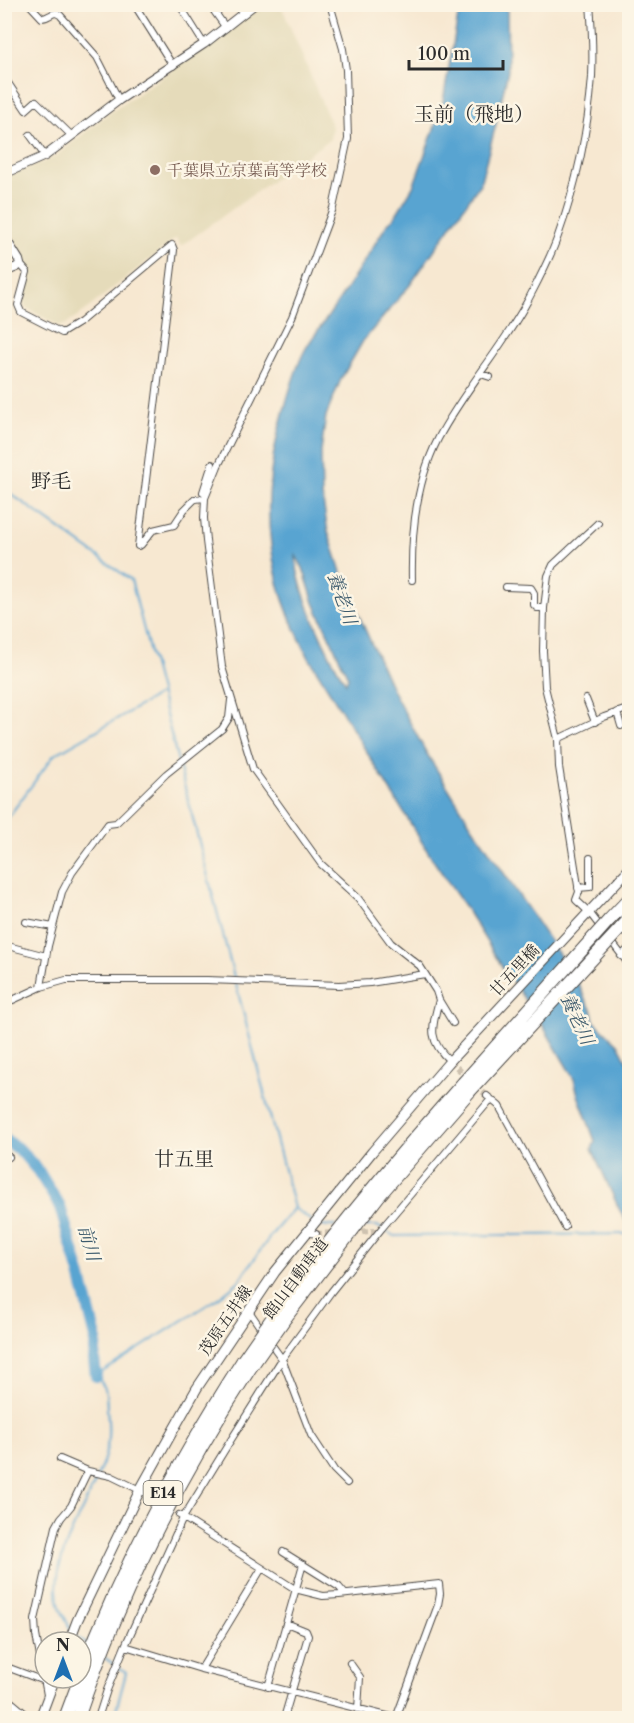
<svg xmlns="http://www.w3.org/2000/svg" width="634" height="1723" font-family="'Libre Caslon Text','Noto Serif JP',serif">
<rect width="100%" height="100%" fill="#fcf5e5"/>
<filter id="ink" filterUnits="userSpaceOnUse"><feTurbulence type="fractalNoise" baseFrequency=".0167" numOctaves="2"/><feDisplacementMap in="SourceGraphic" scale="12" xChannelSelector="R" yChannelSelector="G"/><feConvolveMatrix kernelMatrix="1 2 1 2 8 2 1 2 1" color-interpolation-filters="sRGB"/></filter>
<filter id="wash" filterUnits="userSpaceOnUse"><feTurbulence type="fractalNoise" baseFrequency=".008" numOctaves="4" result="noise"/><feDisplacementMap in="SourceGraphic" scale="24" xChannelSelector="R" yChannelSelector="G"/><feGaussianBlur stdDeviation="1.35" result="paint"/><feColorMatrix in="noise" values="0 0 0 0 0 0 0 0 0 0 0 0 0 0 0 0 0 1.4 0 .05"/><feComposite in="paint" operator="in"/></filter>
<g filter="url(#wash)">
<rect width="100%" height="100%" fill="#f7e8d1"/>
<path fill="#e5dbba" d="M261,5H281L332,127L330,139L181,246L176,238L77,317L64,325L59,326L25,307L24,302L31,275V270L5,225L4,177L44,162L56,156L108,114L210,44Z"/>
<path fill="#58a4d1" stroke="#42687e" stroke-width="1.5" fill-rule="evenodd" d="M460,5H507L508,71L495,128L480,184L410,285L363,341L341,379L326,416L321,451L322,495L328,532L346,587L393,691L427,754L470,823L577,981L587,1003L592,1010L594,1021L618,1044L629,1065V1226L619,1209L592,1149L595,1141L578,1095L574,1079L543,1026L501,965L467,910L431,857L309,658C297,634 284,608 278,582C263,523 267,468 284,410C290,390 295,368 305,350C312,337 323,325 331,312C351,283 369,253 388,223L394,218L413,187L442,107ZM296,556L303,568L314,603L348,677L346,683C328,656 296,588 296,556Z"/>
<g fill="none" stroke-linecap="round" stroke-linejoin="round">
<path stroke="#58a4d1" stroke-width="2" d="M4,489L131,580L294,1208L313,1222
M4,823L54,755L160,694
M317,1226H335
M362,1226H377L394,1236L630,1234
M71,1630C64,1616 56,1604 57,1587C58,1543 91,1501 104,1459C109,1444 109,1425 107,1409C106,1392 108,1389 96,1376L221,1296L238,1282L272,1234L294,1208
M74,1635L89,1646
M105,1658L126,1673L114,1718"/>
<path stroke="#58a4d1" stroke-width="12" d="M4,1139L20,1150L39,1172L60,1207L80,1274L96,1338L94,1359L96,1376"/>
</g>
</g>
<g filter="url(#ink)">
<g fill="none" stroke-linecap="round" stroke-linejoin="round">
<path stroke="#cec2b0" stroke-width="6" stroke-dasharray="6 3" stroke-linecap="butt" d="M450,1061L487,1096
M353,1232L376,1231
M316,1234L337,1233"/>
<defs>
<path id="minor" d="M29,4L42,18C48,18 51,13 56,13L60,15L97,57L119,100
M134,4L173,66
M179,4L204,44
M209,4L226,28
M238,4L245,13
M330,4L343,49L346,70L348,139L333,208L292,317L218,466L205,498L204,518L206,541L222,667L253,769L321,864L358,898L391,943L420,966L436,991L439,1000L453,1023
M4,77L26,110L36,101L72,136
M30,135L45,156
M20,264L27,272L18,305L21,312L62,333L80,322L172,245L174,250L138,546
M481,374L490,377
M203,492L212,464
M598,523L553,565L548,576L544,608L543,651L545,687L558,739L559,767L579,892L576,900L589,912L630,966
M138,546L141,545L153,530L174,525L184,510L195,499L205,498
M412,580C411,533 416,482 438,439C463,391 501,350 527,302C538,281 550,259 558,236C576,186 588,130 592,77C593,53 592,28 590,4
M506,587L531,588L534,593V605L537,608H544
M586,699L595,722
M617,712L621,726
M558,739L604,717L630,708
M578,888L590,887V858
M26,922L53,927
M4,945L46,956
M621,956L630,947
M41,987L48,946L62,892L72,873L108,824L116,823L166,774L222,729L229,718L231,700
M439,1000C432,1027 427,1040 450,1061
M4,1004L41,987L66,980H207L339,985L370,983L425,974
M487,1096L499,1106L565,1227
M4,1153L9,1157
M306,1232L316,1234
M249,1311L264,1333
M269,1341L282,1359L311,1435L334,1470L347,1483
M60,1459L88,1471L111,1476L148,1494
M179,1515L295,1589L323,1596L339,1595L439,1584L440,1594L438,1605L396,1718
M283,1552L339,1587L345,1594
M125,1646L201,1669L395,1718
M350,1663L360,1677L358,1709
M4,1666L44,1681
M201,1669L262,1568
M268,1687L303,1564
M47,1695L36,1635L35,1620L56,1527L61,1518L71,1506L88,1471
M98,1718L107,1690L125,1646L183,1518L229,1443L282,1359L331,1292L382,1228L491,1099
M284,1718L308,1636L306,1631L286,1623"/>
<path id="tertiary" d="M4,174L45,156L119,100L204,44L255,4
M4,236L19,260L20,264L17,267L4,272
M4,1697L29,1718"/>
<path id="secondary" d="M69,1642L77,1621L140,1490L170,1436L197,1388L275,1272L372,1152L450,1061L630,868
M40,1718L55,1678"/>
<path id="motorway" d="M609,920L630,898
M620,929L630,918
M277,1311C335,1231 398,1156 463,1083
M286,1317L378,1197L470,1091
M81,1674C123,1563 179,1460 243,1360
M65,1718L80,1678
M78,1718C120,1593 179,1477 251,1367"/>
</defs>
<use href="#minor" stroke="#4a4744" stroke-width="8"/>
<use href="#tertiary" stroke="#4a4744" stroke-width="10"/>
<use href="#secondary" stroke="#4a4744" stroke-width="11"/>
<use href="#motorway" stroke="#4a4744" stroke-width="14"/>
<use href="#minor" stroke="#fff" stroke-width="6"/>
<use href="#tertiary" stroke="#fff" stroke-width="8"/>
<use href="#secondary" stroke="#fff" stroke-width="9"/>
<use href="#motorway" stroke="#fff" stroke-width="12"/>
<defs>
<path id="motorway-bridge" d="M463,1083L609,920
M470,1091L620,929
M243,1360L277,1311
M251,1367L286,1317"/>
</defs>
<use href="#motorway-bridge" stroke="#4a4744" stroke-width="14" stroke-linecap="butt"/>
<use href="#motorway-bridge" stroke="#fff" stroke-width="12"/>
</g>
</g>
<circle fill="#8d6e63" stroke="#fcf5e5" stroke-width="2" cx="155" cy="170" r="6"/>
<g text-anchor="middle" stroke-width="5" stroke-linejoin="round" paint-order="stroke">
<rect fill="#fcf5e5" stroke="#6a6863" stroke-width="1.5" x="143.5" y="1481" width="39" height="24" rx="4.5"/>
<g font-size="15" font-weight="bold" fill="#2b2b2b">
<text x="163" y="1498">E14</text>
</g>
<g font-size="16" fill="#785e54" stroke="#fcf5e5" text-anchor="start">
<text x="167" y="176">千葉県立京葉高等学校</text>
</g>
<g font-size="16" fill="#2b2b2b" stroke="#fcf5e5">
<text transform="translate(514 970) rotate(-47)" y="6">廿五里橋</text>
<text transform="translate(295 1278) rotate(-53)" y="6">館山自動車道</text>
<text transform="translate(225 1320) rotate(-56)" y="6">茂原五井線</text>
</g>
<g font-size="18" font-style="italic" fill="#3d5b6d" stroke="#fcf5e5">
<text transform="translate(342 598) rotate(71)" y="6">養老川</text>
<text transform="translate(577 1019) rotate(65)" y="6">養老川</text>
<text transform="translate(89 1243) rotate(74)" y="6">前川</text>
</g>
<g font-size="20" fill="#2b2b2b" stroke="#fcf5e5">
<text x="474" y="121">玉前（飛地）</text>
<text x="51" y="488">野毛</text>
<text x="184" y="1166">廿五里</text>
</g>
</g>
<rect width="634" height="1723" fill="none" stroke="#fcf5e5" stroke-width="24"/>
<g transform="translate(63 1660)"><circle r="28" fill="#fcf5e5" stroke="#a8a49b" stroke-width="1.5"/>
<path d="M0-4.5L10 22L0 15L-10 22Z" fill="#1f6fb2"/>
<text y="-9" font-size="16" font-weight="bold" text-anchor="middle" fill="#2b2b2b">N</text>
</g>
<path d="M409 60v9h94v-9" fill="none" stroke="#2b2b2b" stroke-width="3"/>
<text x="418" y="60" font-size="18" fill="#2b2b2b" stroke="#fcf5e5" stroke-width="4.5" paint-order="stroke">100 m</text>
</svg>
